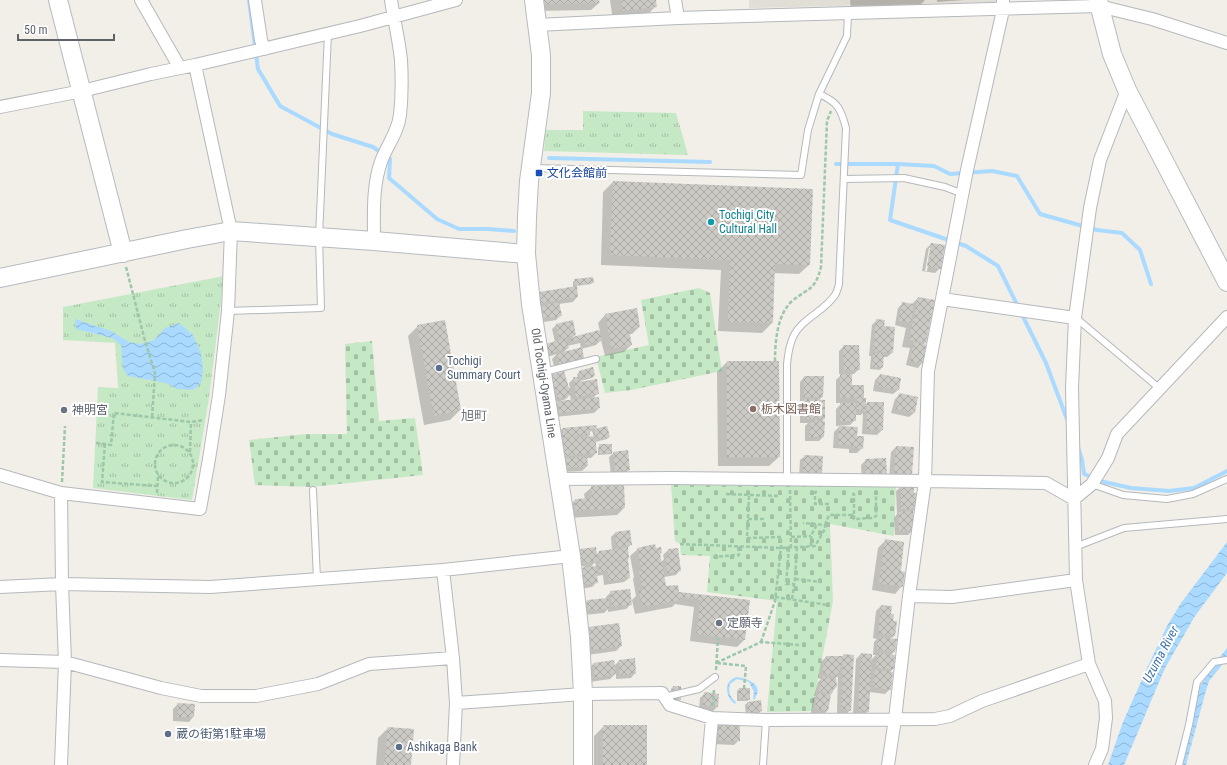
<svg xmlns="http://www.w3.org/2000/svg" width="1227" height="765" font-family="'Roboto Condensed','Noto Sans JP',sans-serif">
<defs>
<pattern id="cemetery-stones" width="16" height="16" patternUnits="userSpaceOnUse"><rect width="16" height="16" fill="#c5e8c5"/><path d="M2 7V4a2 2 0 0 1 4 0v3zM10 15v-3a2 2 0 0 1 4 0v3z" fill="#a3c0a4"/></pattern>
<pattern id="park-tufts" width="24" height="20" patternUnits="userSpaceOnUse"><rect width="24" height="20" fill="#c5e8c5"/><path d="M3 7l-1-3M5 7V3M7 7l1-3M15 17l-1-3M17 17v-4M19 17l1-3" fill="none" stroke="#a3c0a4"/></pattern>
<pattern id="water-waves" width="16" height="10" patternUnits="userSpaceOnUse"><rect width="16" height="10" fill="#aadaff"/><path d="M0 5q4-4 8 0t8 0" fill="none" stroke="#8eb4d2"/></pattern>
<pattern id="building-cross-hatch" width="8" height="8" patternUnits="userSpaceOnUse"><rect width="8" height="8" fill="#cccac5"/><path d="M0 0l8 8M0 8l8-8" fill="none" stroke="#a9a8a4"/></pattern>
</defs>
<rect width="100%" height="100%" fill="#f1efe8"/>
<path fill="#e1ded6" d="M749,0H999V2L749,8Z"/>
<path fill="url(#cemetery-stones)" d="M699,288L710,293L722,371L631,390L605,393L596,357L649,345L641,300Z
M372,341L379,421L415,418L423,475L311,487L255,485L249,440L306,434H347L345,344Z
M671,485L896,486L894,536L830,524L833,601L812,711L767,712L777,601L707,592L710,556L681,555L680,544L675,541Z"/>
<path fill="url(#park-tufts)" d="M583,111L676,113L688,155L544,151L546,130H583Z
M224,276L209,398L192,500L93,488L98,387L118,388L115,343L63,340V307Z"/>
<path fill="url(#water-waves)" d="M75,319L111,331L129,342L141,344L154,340L165,328L179,323L193,335L201,353L203,371L201,383L193,390L177,389L166,383L128,376L123,369L121,345L112,338L76,329Z
M1227,542V573L1195,616L1165,668L1124,765H1108L1123,722L1148,666L1167,626L1181,603Z
M1227,648V659L1209,681L1205,694L1186,765H1181L1199,688L1212,667Z
M737,677C749,679 765,685 754,700L753,699L754,692L749,682L737,679L730,684C728,692 730,697 736,702L735,704C725,697 723,680 737,677Z"/>
<path fill="#0003" fill-rule="evenodd" d="M534,0H598L599,3L591,10L534,11Z
M610,0H655L656,6L646,16L613,21Z
M850,0H925L918,7L851,9Z
M937,0H964L937,2Z
M613,182L809,265L799,274L773,273L772,323L762,333L718,331L721,270L601,265L603,192Z
M931,244L940,268L935,273L922,271L926,249ZM929,248H931L927,271H925Z
M575,280L593,282L591,284L576,286L577,297L573,302L559,304L561,315L556,320L538,323L536,312L542,306L536,307L535,298L539,293L573,288V282Z
M918,298L925,343L923,345L922,363L918,368L906,365L910,348L902,347L906,328L895,325L898,308L903,303L911,305Z
M636,309L639,327L632,334H629L631,345L624,352L605,356L601,340L596,345L581,349L583,358L578,362L555,369L552,359L557,354L544,358L542,349L555,342L552,329L557,324L575,335L571,338L600,331L598,323L605,315ZM580,343L581,348L563,353L568,348L567,346Z
M877,320L883,327L892,353L887,357H883L882,367L880,370L870,369L871,356H869L872,325Z
M418,326L460,410L450,420L424,425L408,336Z
M844,346L859,369L854,374H851V386L863,399L865,405L868,403H883L882,430L877,435L862,434L863,413L861,415H855V420L850,425L836,426V409L842,403H836V380L842,374H839V351Z
M727,362L779,457L769,466H718L717,372Z
M580,372L594,376L592,378L580,381L598,393L593,398L599,408L594,413L555,417L553,407L559,401L553,403L551,376L568,388H570L569,383L574,378H578L577,374ZM570,394L571,401H560L566,399Z
M880,375L898,390L893,394L873,391L875,380Z
M804,377L822,397L819,400L824,419L821,422L823,437L819,441H805V426L808,423H800V405L804,401H800V382Z
M900,394L914,413L909,417L891,413L895,399Z
M840,426L856,437L862,448L857,453H849V449L833,448L834,432Z
M596,427L593,430L606,427L609,437L607,439L595,442L596,453L591,458H586L587,466L582,471L562,472L561,463L565,459L560,460L559,444L562,441L559,442L558,433L563,428ZM592,431L594,437L586,438L589,435V432Z
M600,445H611L612,454L598,455V448Z
M896,447L911,474L906,479L889,478L891,452Z
M614,453L629,470L624,474L611,476L609,457Z
M805,456L821,473L817,478L799,477L800,460Z
M885,459L862,480L861,465L866,460Z
M592,487L624,508L617,515L568,518V508L575,500H585L584,494Z
M901,487L916,508L912,512L913,530L908,535H895L894,518L897,514L896,491Z
M615,533L630,545L627,549L629,578L624,582L604,585L603,575L596,576L597,582L592,587L580,589L578,573L585,566L577,567L575,554L580,550L596,555L599,552L612,550L611,537ZM595,562L596,567L590,568Z
M886,540L902,586L895,594L872,590L878,548Z
M638,549H655L661,553L659,555L661,562L664,559L663,555L668,550L677,549L680,570L676,575L664,577L666,588L678,593L749,601L744,640L737,647L690,641L694,607L675,604L672,607L635,614L632,600L636,596L633,579L634,577L630,556Z
M611,592L631,604L626,609L608,612V609L604,613L583,615L582,606L587,601L606,599V597Z
M881,606L890,615L894,636L890,639L894,652L891,655L893,669L889,673L890,689L885,694L869,692L868,711L863,716L853,715L856,659L861,654L871,660L876,655H873L874,642L877,639L873,638L876,611Z
M589,628L621,646L616,651L587,655L584,632Z
M844,655L850,710L846,715L837,714L838,675L835,679L836,687L829,696L827,711L823,716L811,713L813,698L816,696H814L818,682L821,679L818,678L821,662L826,657H843Z
M620,660L635,673L631,678L616,679V673L610,679L590,682L588,669L593,664L614,666Z
M673,687L680,700L678,702H671V689Z
M739,689L749,699L747,701H737V691Z
M705,693L717,707L712,712L699,710L700,698Z
M760,701L761,711L759,713L746,715L745,705L747,703Z
M178,704L193,717L189,722L173,721V709Z
M718,724L739,740L734,745L713,744V729Z
M604,726L646,765H594V736Z
M388,728L410,765H376L378,738Z"/>
<g fill="none" stroke-linecap="round" stroke-linejoin="round">
<path stroke="#aadaff" stroke-width="4" d="M249,0L258,69L280,106L332,134L373,147L390,159L389,178L437,219L459,229H488L514,231
M549,158L710,162
M836,164H898L890,220L966,246L998,266L1046,363L1068,422
M898,164L934,166L950,174L992,171L1017,176L1040,214L1097,230L1122,233L1140,250L1151,284
M1078,447L1082,460L1084,474L1104,482L1131,488L1169,491L1194,488L1227,471"/>
</g>
<path fill="url(#building-cross-hatch)" d="M541,0H599L600,3L541,4Z
M621,0H656L657,7L623,11Z
M613,181L813,189L810,265L775,264L773,323L728,322L730,260L610,255Z
M931,243L945,245L941,269L927,266Z
M593,277L594,283L575,285L574,279Z
M577,286L578,297L540,303L539,292Z
M918,297L935,300L926,343L909,340Z
M559,302L562,316L543,319L541,306Z
M902,302L914,304L911,323L899,321Z
M637,308L640,327L629,329L632,345L612,349L605,314Z
M876,319L885,320L884,326L895,327L893,353L873,351Z
M445,320L461,410L434,416L417,325Z
M573,320L576,335L559,339L556,324Z
M599,330L602,341L586,345L584,339L571,342L569,338Z
M566,338L569,348L549,354L546,344Z
M914,342L927,345L923,364L910,361Z
M843,345H859L860,370H844Z
M582,347L584,358L559,365L556,354Z
M873,353H884L883,368L872,367Z
M727,361H779L780,457H727Z
M593,367L595,376L581,380L579,371Z
M564,371L571,395L558,399L551,375Z
M840,374H852V385H864V398H866V411H857V398H840Z
M880,374L901,378L899,390L877,386Z
M804,376H824L823,397H804Z
M573,377H578L579,382L597,379L599,394L576,397Z
M899,393L918,397L915,413L896,409Z
M599,397L600,408L559,413L558,401Z
M804,399L825,400V419H804Z
M867,402H884L883,430H867Z
M840,403H856V421H840Z
M810,420L825,421L824,437H809Z
M597,425V427L590,430V435L563,437V428Z
M607,426L610,437L597,440L594,429Z
M839,426L858,427L857,436H864L863,449L853,448V445L838,444Z
M595,436L597,453L565,456L563,438Z
M599,444H612V453L600,454Z
M896,446L914,447L912,475L894,473Z
M628,450L630,470L615,471L613,452Z
M804,455L823,456L822,474L803,472Z
M587,456L588,466L566,468V458Z
M886,458L887,475L866,476L865,459Z
M624,484L625,508L575,511V499L592,498L591,486Z
M914,485V493H916L917,508L901,509V486Z
M913,511L914,530L899,531L898,512Z
M630,530L632,545L617,547L615,532Z
M885,539L904,542L901,571L905,572L903,587L879,583Z
M655,544L656,548L661,547L662,553L660,554L666,586L678,585L679,592L750,600L745,640L696,634L701,600L680,597V600L642,607L639,591H643L639,571H642L637,548Z
M596,547L598,561L581,563L580,549Z
M628,547L629,559L600,563L599,551Z
M678,548L681,571L668,573L665,556H669L668,549Z
M628,560L630,578L609,581L608,571L599,572L597,564Z
M596,566L598,583L584,584L582,568Z
M630,589L632,605L612,607L610,591Z
M608,598L610,608L588,611L587,600Z
M881,605L892,606L891,614H894L893,621H897L895,636L878,634Z
M619,623L622,646L592,650L588,627Z
M878,637L897,639L895,652L877,650Z
M861,653L872,654L869,712L858,711Z
M877,653L895,655L894,669L876,668Z
M843,654L854,655L851,711L841,710Z
M826,656H843L838,677L822,673Z
M635,658L636,674L620,675L619,660Z
M614,660L616,674L595,678L593,663Z
M875,670L893,672L891,690L873,687Z
M822,676L836,678L837,687H834L832,694L819,691Z
M673,686H681V700H673Z
M739,688H750V700L739,699Z
M704,692L719,694L718,707L703,706Z
M818,693L831,695L828,711L815,708Z
M761,700L762,711L748,713L747,702Z
M177,703L195,704L194,717H177Z
M718,723L740,724V741L717,740Z
M603,725H647V765H603Z
M388,727L414,729L411,765H384Z"/>
<g fill="none" stroke-linecap="round" stroke-linejoin="round">
<defs>
<path id="lane" d="M533,168L801,175L808,130L819,94
M844,179L904,178L945,187L963,194
M228,311L321,308L319,237L328,33
M1076,318L1159,388
M544,372L596,359
M787,479V364C788,354 789,346 793,337C802,318 824,312 835,295C837,292 838,288 839,284L846,128C841,109 838,102 819,94L847,36L848,14
M1092,484L1123,495L1167,499L1193,494L1227,479
M313,490L317,579
M1075,547L1124,528L1227,519
M664,697L699,689L715,677
M763,765L766,720
M1179,765L1189,725L1197,682L1214,662L1227,660"/>
<path id="street" d="M141,0L180,68
M255,0L261,40L264,49
M675,0L678,18
M537,25L678,18L1099,6L1152,19L1227,43
M0,107L82,91L151,74L195,65L360,26L456,0
M374,241C374,214 372,185 382,159C388,144 398,132 400,115C402,97 402,78 401,60C399,40 394,20 391,0
M942,299L1075,318
M0,475L61,493L200,509L209,459L219,395L228,311L231,231L195,65
M560,479L672,478L925,481L1046,483L1074,499L1092,484L1108,458L1117,434L1227,317
M443,570L453,658L456,703L453,765
M0,587L62,584L61,493
M909,596L952,597L1076,580
M0,660L65,662L161,688L201,696H256L318,684L369,664L453,658
M456,703L583,694L662,693L670,705L712,718L766,720L935,719L950,716L982,701L1089,664
M61,765L65,662L62,584L210,587L443,570L571,556
M708,765L712,718
M888,765L895,719L909,596L925,481L928,371L967,170L1003,10V0
M1095,765L1102,749L1106,718L1105,701L1089,664L1076,580L1072,388L1075,318L1090,208L1100,160L1127,90"/>
<path id="secondary" d="M58,0L123,253
M534,0L541,55V93L529,181L527,217L526,254L531,304L571,556L580,637L583,694V765
M1098,0L1112,54L1127,90L1227,282
M0,278L187,239L231,231L374,241L526,254"/>
</defs>
<use href="#lane" stroke="#b5b8bc" stroke-width="8"/>
<use href="#street" stroke="#b5b8bc" stroke-width="14"/>
<use href="#secondary" stroke="#b6babf" stroke-width="20"/>
<path stroke="#9cc7a9" stroke-width="2.5" stroke-dasharray="4 2" stroke-linecap="butt" d="M126,267L144,337L155,373L152,418
M775,361C775,342 777,315 792,301C809,287 815,291 821,267L827,121L831,111
M96,443L111,445L114,413L191,422L204,420
M105,444L102,482L157,486
M155 464a19 19 0 1 1 38 0a19 19 0 1 1-38 0Z
M190,452L191,422
M62,482L65,426
M790,490L791,548
M817,492H815V504H829
M157,493L158,476
M726,494L778,496
M852,494H854V515
M749,496L747,538L781,537V548L775,601L761,642
M748,519H766
M825,525L829,515H854V519L873,518L876,516V494
M791,537L811,536
M680,544L781,548L815,546L825,529V525L803,523
M811,546V536L817,524
M789,548L786,584H794
M713,557L739,555L738,547
M795,579L821,582
M775,597L828,605
M792,599L795,579L797,547
M716,663L761,642L799,645
M717,663L746,666L744,688
M716,670L718,638
M713,706L714,689"/>
<use href="#lane" stroke="#fff" stroke-width="6"/>
<use href="#street" stroke="#fff" stroke-width="12"/>
<use href="#secondary" stroke="#fff" stroke-width="18"/>
</g>
<rect fill="#1a4fb4" stroke="#fff" stroke-width="1.5" x="535" y="169" width="8" height="8" rx="2"/>
<circle fill="#0f9aa8" stroke="#fff" stroke-width="1.5" cx="711" cy="222" r="4"/>
<g fill="#5c6f8a" stroke="#fff" stroke-width="1.5">
<circle cx="439" cy="368" r="4"/>
<circle cx="168" cy="734" r="4"/>
<circle cx="399" cy="747" r="4"/>
</g>
<circle fill="#8d6e63" stroke="#fff" stroke-width="1.5" cx="753" cy="409" r="4"/>
<g fill="#6b7280" stroke="#fff" stroke-width="1.5">
<circle cx="64" cy="410" r="4"/>
<circle cx="719" cy="623" r="4"/>
</g>
<g text-anchor="middle" stroke-width="4" stroke-linejoin="round" paint-order="stroke">
<g font-size="12" fill="#164399" stroke="#fff" text-anchor="start">
<text x="547" y="177">文化会館前</text>
</g>
<g font-size="12" fill="#0d838f" stroke="#fff" text-anchor="start">
<text x="719" y="219">Tochigi City<tspan x="719" dy="14">Cultural Hall</tspan></text>
</g>
<g font-size="12" fill="#4e5e75" stroke="#fff" text-anchor="start">
<text x="447" y="365">Tochigi<tspan x="447" dy="14">Summary Court</tspan></text>
<text x="176" y="738">蔵の街第1駐車場</text>
<text x="407" y="751">Ashikaga Bank</text>
</g>
<g font-size="12" fill="#5f6368" stroke="#fff">
<text transform="translate(544 383) rotate(81)" y="4">Old Tochigi-Oyama Line</text>
</g>
<g font-size="12" fill="#785e54" stroke="#fff" text-anchor="start">
<text x="761" y="413">栃木図書館</text>
</g>
<g font-size="12" fill="#5b616d" stroke="#fff" text-anchor="start">
<text x="72" y="414">神明宮</text>
<text x="727" y="627">定願寺</text>
</g>
<g font-size="13" fill="#70757a" stroke="#fff">
<text x="474" y="420">旭町</text>
</g>
<g font-size="13" font-style="italic" fill="#4174aa" stroke="#fff">
<text transform="translate(1160 654) rotate(-62)" y="5">Uzuma River</text>
</g>
</g>
<path d="M18 34v6h96v-6" fill="none" stroke="#5f6368" stroke-width="2"/>
<text x="24" y="34" font-size="12" fill="#5f6368" stroke="#ffffff" stroke-width="3" paint-order="stroke">50 m</text>
</svg>
